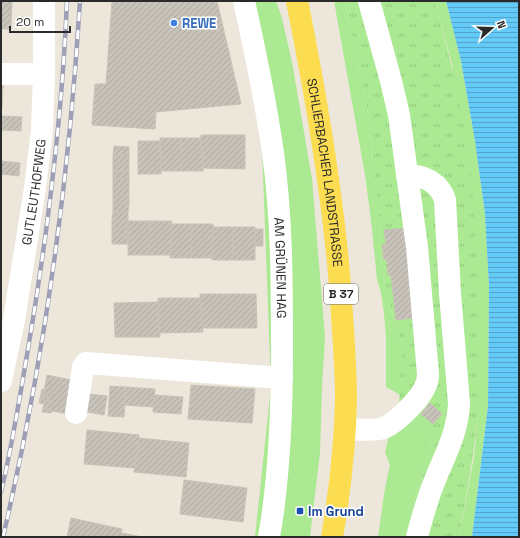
<svg xmlns="http://www.w3.org/2000/svg" width="520" height="538" font-family="'Space Grotesk',sans-serif">
<defs>
<pattern id="park-tufts" width="24" height="20" patternUnits="userSpaceOnUse"><rect width="24" height="20" fill="#abe992"/><path d="M3 7l-1-3M5 7V3M7 7l1-3M15 17l-1-3M17 17v-4M19 17l1-3" fill="none" stroke="#93c87e"/></pattern>
<pattern id="water-rules" width="6" height="5" patternUnits="userSpaceOnUse"><rect width="6" height="5" fill="#64caf8"/><path d="M0 2.5h6" fill="none" stroke="#53a4c9"/></pattern>
<pattern id="building-hatch" width="6" height="6" patternUnits="userSpaceOnUse"><rect width="6" height="6" fill="#c8c3ba"/><path d="M-1 1l2-2M0 6l6-6M5 7l2-2" fill="none" stroke="#aca8a0"/></pattern>
</defs>
<rect width="100%" height="100%" fill="#ede6da"/>
<path fill="#abe992" d="M237,1H276L282,18L292,62L312,179L325,337L322,387L320,453L310,537H255L271,386L261,122Z
M334,1H345L367,106L380,224L382,269L390,307L402,346L400,395L386,387V337L384,313L381,293L377,279L371,220L365,175Z
M435,1H446L461,61L475,141L485,214L489,286L488,406L472,537H459L474,457L478,413L479,368L452,64Z
M399,404L428,433L432,442L417,490L406,537H378L385,488L390,465L385,452L390,432Z"/>
<path fill="url(#park-tufts)" d="M345,1H435C445,39 455,77 462,116C475,186 478,258 478,330C479,358 480,386 478,414C474,456 466,496 459,537H406L417,490L432,442L428,433L399,404L402,346L390,307L382,269L380,224L367,106Z"/>
<path fill="url(#water-rules)" d="M446,1H519V537H472L488,406L489,286L485,214L475,141L461,61Z"/>
<path fill="url(#building-hatch)" stroke="#c9c2b4" d="M1,1H12L11,29H1Z
M112,1H217L241,104L156,112L155,129L92,125L95,84H106Z
M1,84H3L2,108H1Z
M1,116L22,117L21,131L1,130Z
M201,135H245V169L203,168V152H201Z
M160,138H181L182,171H161Z
M181,138H201V152H203V171H182Z
M138,141H160V155H161V174H138Z
M114,146L129,147V155H113Z
M113,155H129V163H113Z
M1,161L20,163L19,176L1,174Z
M113,163H129V171H113Z
M113,171H129V179H113Z
M113,179H129V188L113,187Z
M113,187L129,188V196L113,195Z
M113,195L129,196V204H113Z
M113,204H129L128,212H113Z
M113,212H128V220H112Z
M112,220H128V228H112Z
M128,221H150L149,255H128Z
M150,221H172L170,255H149Z
M172,224H192L191,258H170Z
M192,224H213L212,258H191Z
M213,227H233V260H212Z
M233,227H255V260H233Z
M112,228H128V236H112Z
M406,228L414,318L396,320L391,275H388L387,260H384L382,245H386L384,230Z
M255,229H263V246H255Z
M112,236H128V244H112Z
M200,294H256L257,328H202Z
M158,298H200L201,312H202L203,332L159,333Z
M158,302L160,337H115L114,303Z
M47,375L76,381L68,414L47,410L50,397L43,396Z
M191,385L255,389L252,423L188,419Z
M110,386L126,387L124,417L108,416Z
M126,387L155,389L153,407L125,405Z
M42,389L45,390L43,396L50,397L47,410H52L51,413L42,412L44,404L39,403Z
M89,394L107,396L104,415L87,412Z
M154,395L183,397L181,414L153,412Z
M430,403L442,414L433,424L421,414Z
M87,430L139,435L138,456H136L135,468L84,464Z
M139,438L189,443L186,477L134,472Z
M184,480L247,488L243,522L180,514Z
M71,518L122,529L121,537H67Z
M122,533L142,537H121Z"/>
<g fill="none" stroke-linecap="round" stroke-linejoin="round">
<g stroke="#fff" stroke-width="22">
<path id="s1" d="M244,1C255,51 266,102 273,153C282,218 282,284 282,350C282,412 280,475 269,537"/>
<path d="M1,74H44"/>
<path d="M407,175C424,175 440,183 445,200L450,293L459,403C458,432 445,455 435,480C427,499 422,518 417,537"/>
<path id="s2" d="M1,381L14,320L35,188L42,130L44,74V1"/>
<path d="M76,413L83,367L86,363L282,378"/>
<path d="M345,429C356,429 368,431 379,429C392,428 418,401 424,389C427,384 428,379 428,374L417,247L399,115L391,81L369,1"/>
</g>
<path stroke="#fcdc50" stroke-width="22" id="s3" d="M297,1C317,100 334,199 341,299C343,333 346,366 346,399C345,445 340,491 332,537"/>
<defs>
<path id="rail" d="M1,492C12,447 19,401 27,355C47,238 62,120 67,1
M3,537C44,361 69,182 80,1"/>
</defs>
<use href="#rail" stroke="#9c9fb6" stroke-width="4.5"/>
<use href="#rail" stroke="#fff" stroke-width="3" stroke-dasharray="9" stroke-linecap="butt"/>
</g>
<circle fill="#3f7fe0" stroke="#fff" stroke-width="1.5" cx="174" cy="23" r="4"/>
<rect fill="#1a4fb4" stroke="#fff" stroke-width="1.5" x="296" y="507" width="8" height="8" rx="2"/>
<g text-anchor="middle" stroke-width="3" stroke-linejoin="round" paint-order="stroke">
<rect fill="#fff" stroke="#6a6a6a" stroke-width="1" x="324" y="284" width="34" height="20" rx="3"/>
<g font-size="12" font-weight="bold" fill="#2a2a2a">
<text x="341" y="298">B 37</text>
</g>
<g font-size="13" font-weight="bold" fill="#366cbe" stroke="#fff" text-anchor="start">
<text x="182" y="28">REWE</text>
</g>
<g font-size="13" fill="#2a2a2a" stroke="#fff">
<text dy="5" stroke="none"><textPath href="#s3" startOffset="174">SCHLIERBACHER LANDSTRASSE</textPath></text>
<text dy="5" stroke="none"><textPath href="#s2" startOffset="192">GUTLEUTHOFWEG</textPath></text>
<text dy="5" stroke="none"><textPath href="#s1" startOffset="270">AM GRÜNEN HAG</textPath></text>
</g>
<g font-size="13" font-weight="bold" fill="#164399" stroke="#fff" text-anchor="start">
<text x="308" y="516">Im Grund</text>
</g>
</g>
<rect width="520" height="538" fill="none" stroke="#2a2a2a" stroke-width="4"/>
<g transform="translate(492 28) rotate(70)" stroke="#ffffff" stroke-width="3" paint-order="stroke">
<path d="M0-3L7 15L0 10L-7 15Z" fill="#2a2a2a"/>
<text y="-6" font-size="11" font-weight="bold" text-anchor="middle" fill="#2a2a2a">N</text>
</g>
<path d="M10 26v6h60v-6" fill="none" stroke="#2a2a2a" stroke-width="2"/>
<text x="16" y="26" font-size="12" fill="#2a2a2a" stroke="#ffffff" stroke-width="3" paint-order="stroke">20 m</text>
</svg>
